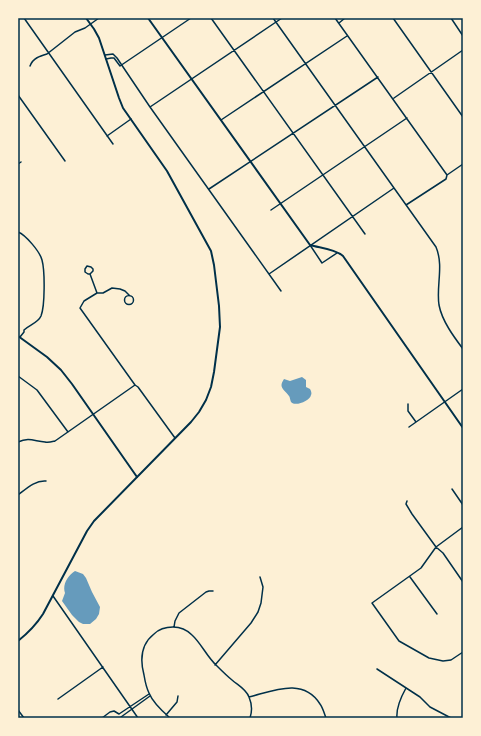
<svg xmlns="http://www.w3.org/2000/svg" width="481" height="736" font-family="'Work Sans',sans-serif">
<rect width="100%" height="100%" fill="#fdf0d5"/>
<path fill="#669bbc" d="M302,377L306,380V387L310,389C311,391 312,393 311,395C310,401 295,407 291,402C290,400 290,397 289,396C284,389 278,388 284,379L290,381Z
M75,571L83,574L86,578L92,592L100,607L99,614L96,619L90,624H83L79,622L72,615L62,601L65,593C62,585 68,575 75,571Z"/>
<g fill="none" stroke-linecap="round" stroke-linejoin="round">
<path stroke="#003049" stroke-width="1.5" d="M24,18L113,144
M211,18L365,234
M273,18L436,247C444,266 436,286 439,305C442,321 454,337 463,349
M335,18L447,175
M393,18L463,117
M451,18L463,36
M339,23L345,18
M105,55L113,54L117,58L150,107L281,291
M106,59L111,58H114L120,66
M30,66C33,58 40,56 47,54L75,32L85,28L99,18
M120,66L191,18
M18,95L65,161
M394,98L463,50
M150,107L282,18
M221,120L347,36
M107,136L131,119
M18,164L21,162
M209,189L378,77
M406,205L446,179L447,175L463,164
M271,210L407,118
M18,232C26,235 40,252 42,260C45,271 45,306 41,316C38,323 29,325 24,330V332L20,337
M310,245L322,263L337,253
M90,274H88L85,272V269L87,266L91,267L93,269V271L90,274L97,293
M269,274L394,188
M124.5 300a4.5 4.5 0 1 1 9 0a4.5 4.5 0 1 1-9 0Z
M130,296L125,291L120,289L112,288L103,293H97L84,301L80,308L135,385L138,387L175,438
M18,376L37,390L68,432
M408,404V411L416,422
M409,427L463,389
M18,442C29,437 34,441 45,442C48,443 51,442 55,441L135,385
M452,489L463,505
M18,495C26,489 35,480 46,481
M407,501L406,504L412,514L436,547L443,553L463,582
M463,527L436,547L421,568L372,603L399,641L429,658L443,661L451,660L463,652
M410,577L437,614
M53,596L138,718
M174,627L175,621L179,613L206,592L209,591H213
M215,665L251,623L258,612L261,603L263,587L260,577
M377,669L420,697L430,707L451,718
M249,697C273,691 303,677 320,704C323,708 324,713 326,718
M58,699L103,667
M18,710L24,718
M119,714L149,694
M166,715L177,702L178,696
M121,717L150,696
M102,718L110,712L114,711L119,714
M170,718C162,711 153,703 149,693C146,687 145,681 144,675C140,660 140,645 154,634C159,629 166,627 173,627C180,627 187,630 192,635C201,643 207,657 217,666C222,671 227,676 232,680C239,686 246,689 249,697C252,704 252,712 250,718
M397,718C396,708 401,697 406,688"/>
<path stroke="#003049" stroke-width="2" d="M148,18L310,245C320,248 335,249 343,256L463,428
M18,336L47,357L61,370L72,384L137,477"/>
<path stroke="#003049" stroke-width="2" d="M18,641C28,633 36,625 43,614L87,531L94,521L191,422L199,412L206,400L211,387L214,372L220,327L219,306L214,265L211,251L167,171L123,108L119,98L99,38L94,29L86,18"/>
</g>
<rect width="481" height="736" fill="none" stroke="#fdf0d5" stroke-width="38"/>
<rect x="19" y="19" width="443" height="698" fill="none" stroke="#003049" stroke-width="1.5"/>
</svg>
